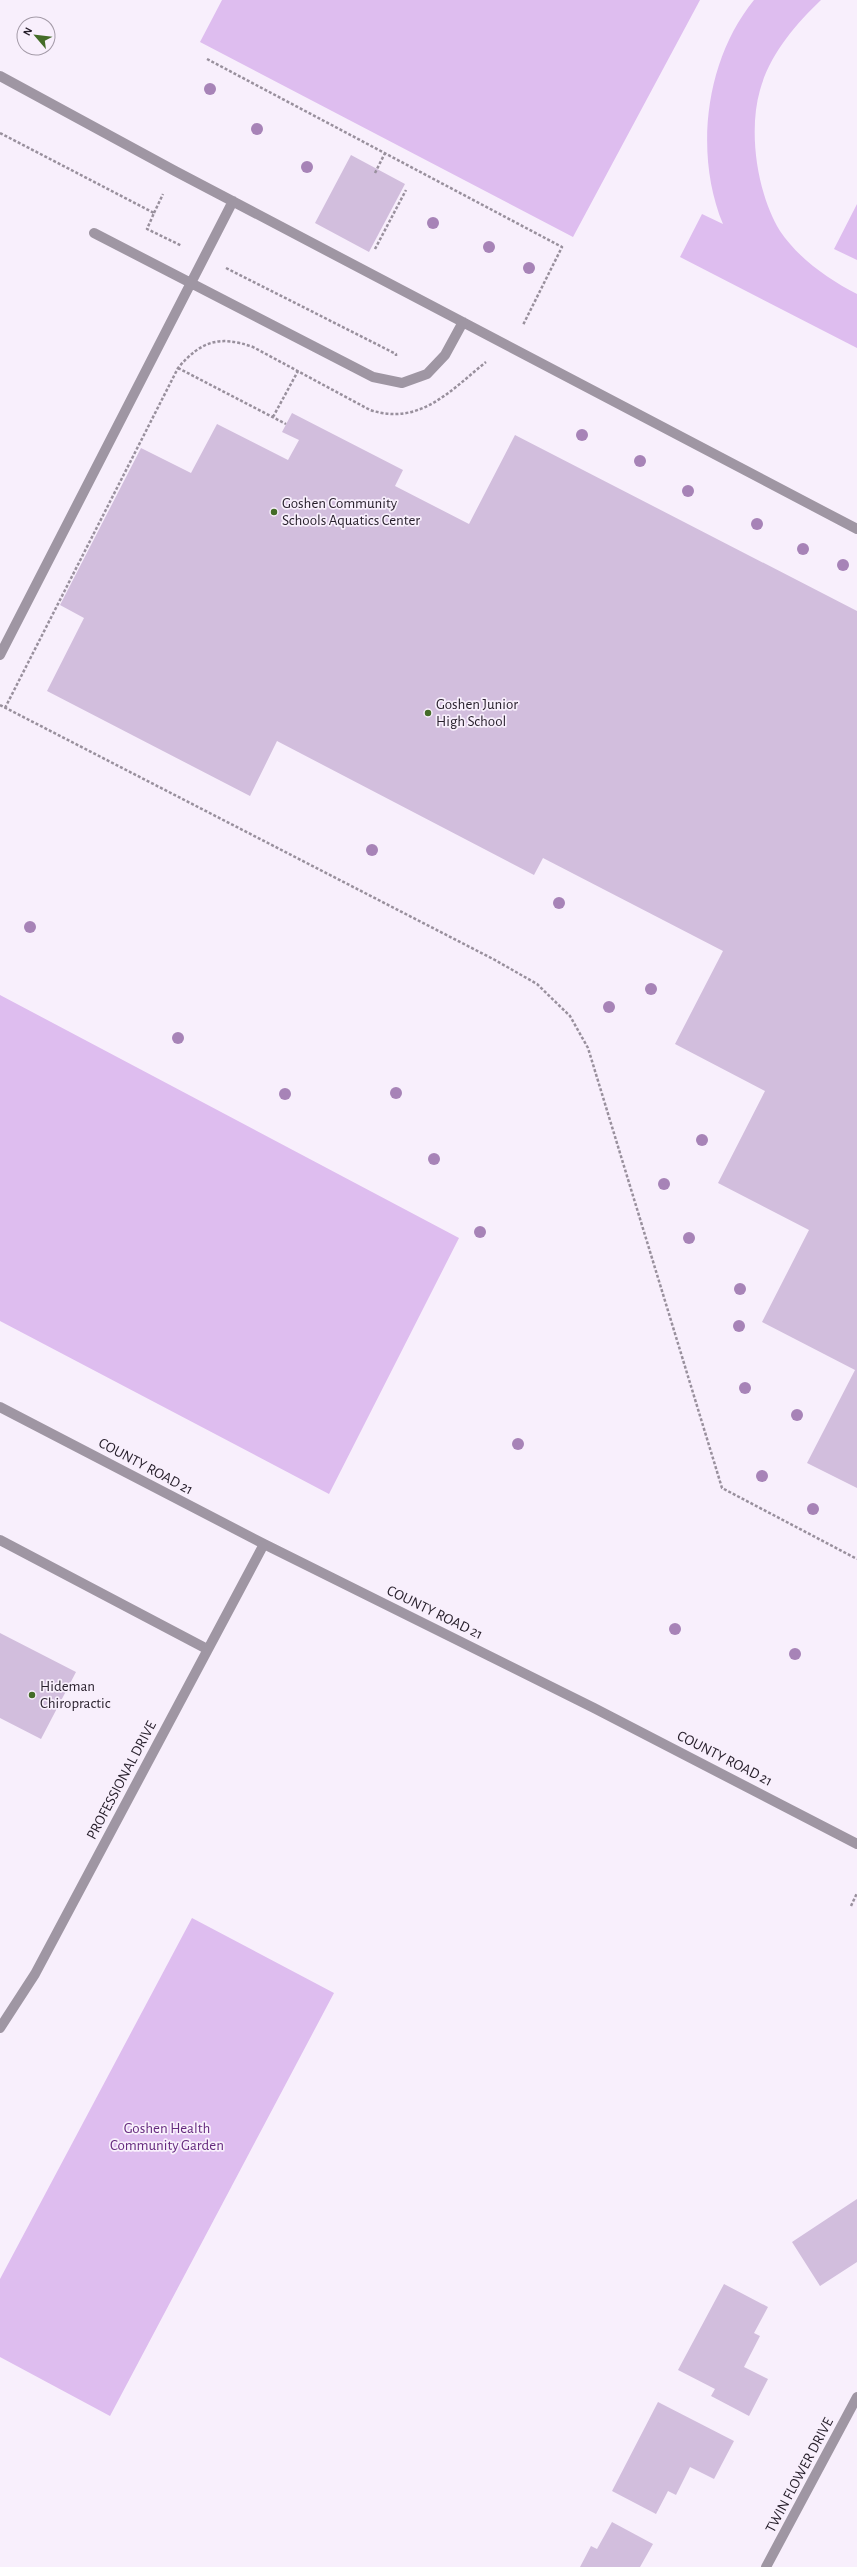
<svg xmlns="http://www.w3.org/2000/svg" width="857" height="2567" font-family="'Alegreya Sans',sans-serif">
<rect width="100%" height="100%" fill="#f8effc"/>
<path fill="#debdef" d="M222,0H700L573,237L200,42Z
M754,0H821C795,25 770,54 760,90C748,132 757,193 780,231C799,259 828,279 857,294V348L680,257L702,214L723,224C694,154 705,60 754,0Z
M857,204V260L834,249Z
M0,995L459,1238L329,1494L0,1321Z
M192,1918L334,1993L110,2416L0,2357V2279Z"/>
<path fill="#d2bedd" d="M351,155L405,184L369,252L315,223Z
M292,413L403,470L395,486L469,524L515,435L857,611V1488L807,1463L855,1370L762,1322L809,1230L718,1183L765,1091L675,1044L723,951L543,858L534,875L277,741L250,796L47,691L84,618L60,605L141,448L191,473L217,424L288,460L299,440L282,432Z
M0,1633L76,1672L41,1739L0,1718Z
M857,2199V2262L820,2286L792,2242Z
M724,2284L768,2307L754,2333L760,2336L744,2367L768,2379L749,2416L711,2396L715,2389L678,2370Z
M658,2402L734,2441L714,2479L690,2467L676,2495L668,2491L656,2514L612,2491Z
M612,2522L653,2544L640,2567H580L591,2546L597,2549Z"/>
<g fill="none" stroke-linecap="round" stroke-linejoin="round">
<path stroke="#99909d" stroke-width="2.5" stroke-dasharray="3 2" stroke-linecap="butt" d="M207,59L562,247L523,325
M0,133L154,213L147,229L182,246
M375,173L385,153
M154,213L163,194
M375,249L406,190
M226,268L396,354V356
M178,368L286,424
M273,417L298,371
M0,705L495,960L537,984L570,1016L588,1048L722,1488L857,1559
M5,708L178,368C201,341 219,335 253,347L370,410C420,426 450,391 486,362
M851,1906L857,1893"/>
<path stroke="#9f96a3" stroke-width="10" d="M0,76L175,171L857,529
M94,233L373,377L402,383L427,374L445,355L463,322
M0,655L233,201
M0,1407L264,1544L594,1708L857,1844
M0,1540L207,1649
M0,2028L35,1974L264,1544
M766,2567L857,2397"/>
</g>
<g fill="#a783b7">
<circle cx="210" cy="89" r="6"/>
<circle cx="257" cy="129" r="6"/>
<circle cx="307" cy="167" r="6"/>
<circle cx="433" cy="223" r="6"/>
<circle cx="489" cy="247" r="6"/>
<circle cx="529" cy="268" r="6"/>
<circle cx="582" cy="435" r="6"/>
<circle cx="640" cy="461" r="6"/>
<circle cx="688" cy="491" r="6"/>
<circle cx="757" cy="524" r="6"/>
<circle cx="803" cy="549" r="6"/>
<circle cx="843" cy="565" r="6"/>
<circle cx="372" cy="850" r="6"/>
<circle cx="559" cy="903" r="6"/>
<circle cx="30" cy="927" r="6"/>
<circle cx="651" cy="989" r="6"/>
<circle cx="609" cy="1007" r="6"/>
<circle cx="178" cy="1038" r="6"/>
<circle cx="396" cy="1093" r="6"/>
<circle cx="285" cy="1094" r="6"/>
<circle cx="702" cy="1140" r="6"/>
<circle cx="434" cy="1159" r="6"/>
<circle cx="664" cy="1184" r="6"/>
<circle cx="480" cy="1232" r="6"/>
<circle cx="689" cy="1238" r="6"/>
<circle cx="740" cy="1289" r="6"/>
<circle cx="739" cy="1326" r="6"/>
<circle cx="745" cy="1388" r="6"/>
<circle cx="797" cy="1415" r="6"/>
<circle cx="518" cy="1444" r="6"/>
<circle cx="762" cy="1476" r="6"/>
<circle cx="813" cy="1509" r="6"/>
<circle cx="675" cy="1629" r="6"/>
<circle cx="795" cy="1654" r="6"/>
</g>
<g fill="#446c28" stroke="#f8effc" stroke-width="1.5">
<circle cx="274" cy="512" r="4"/>
<circle cx="428" cy="713" r="4"/>
<circle cx="32" cy="1695" r="4"/>
</g>
<g text-anchor="middle" stroke-width="3.5" stroke-linejoin="round" paint-order="stroke">
<g font-size="15" fill="#261e2a" stroke="#f8effc" text-anchor="start">
<text x="282" y="508">Goshen Community<tspan x="282" dy="17">Schools Aquatics Center</tspan></text>
<text x="436" y="709">Goshen Junior<tspan x="436" dy="17">High School</tspan></text>
<text x="40" y="1691">Hideman<tspan x="40" dy="17">Chiropractic</tspan></text>
</g>
<g font-size="15" fill="#261e2a" stroke="#f8effc">
<text transform="translate(146 1466) rotate(28)" y="5">COUNTY ROAD 21</text>
<text transform="translate(435 1612) rotate(26)" y="5">COUNTY ROAD 21</text>
<text transform="translate(725 1758) rotate(27)" y="5">COUNTY ROAD 21</text>
<text transform="translate(121 1780) rotate(-62)" y="5">PROFESSIONAL DRIVE</text>
<text transform="translate(799 2475) rotate(-62)" y="5">TWIN FLOWER DRIVE</text>
</g>
<g font-size="15" fill="#652a7e" stroke="#f8effc">
<text x="167" y="2133">Goshen Health<tspan x="167" dy="17">Community Garden</tspan></text>
</g>
</g>
<g transform="translate(36 36) rotate(298)"><circle r="19" fill="#f8effc" stroke="#a49ba8"/>
<path d="M0-3L7 15L0 10L-7 15Z" fill="#446c28"/>
<text y="-6" font-size="11" font-weight="bold" text-anchor="middle" fill="#261e2a">N</text>
</g>
</svg>
